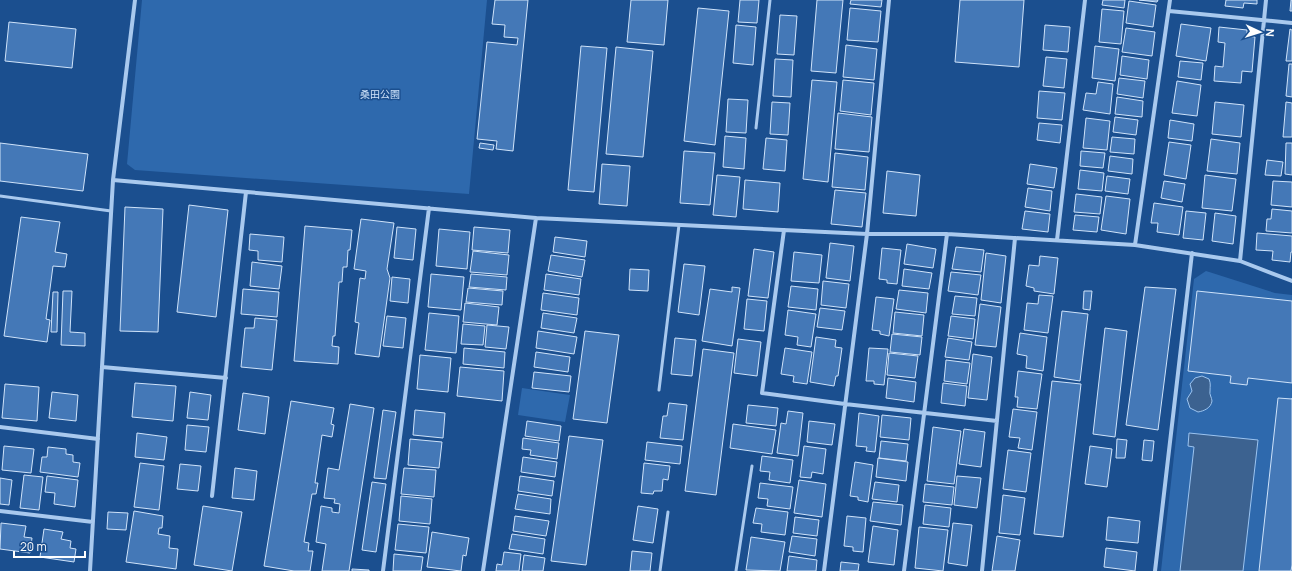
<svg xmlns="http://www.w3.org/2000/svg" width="1292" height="571" font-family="Manrope,'Noto Sans JP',sans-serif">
<rect width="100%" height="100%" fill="#1b4f8f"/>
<path fill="#2e69ad" d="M142,0H487L469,194L135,170L127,164Z
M1206,271L1275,293L1292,295V571H1161L1194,279Z
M522,388L570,395L565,422L518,415Z"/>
<path fill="#3c6290" stroke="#9cc4f0" d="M1202,376L1209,379C1211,384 1210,386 1210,391C1209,394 1212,398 1212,401C1211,408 1204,411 1198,412L1190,408L1187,399L1192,391L1190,384L1195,378Z
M1189,433L1258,440L1243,571H1180L1194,447L1188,446Z"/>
<path fill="#4478b7" stroke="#cfe3fa" d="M495,0H528L513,151L496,149L497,141L477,139L487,42L517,45L518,38L504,37L505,25L492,24Z
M631,0H668L664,45L627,42Z
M740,0H759L757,23L738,22Z
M817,0H843L836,73L811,71Z
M851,0H882L881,7L850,4Z
M960,0H1024L1019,67L955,62Z
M1103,0H1125L1124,8L1102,5Z
M1139,0H1158L1157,2Z
M1226,0H1257V4L1244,3L1243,8L1225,6Z
M1291,0H1292V11H1290Z
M1129,1L1156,5L1153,27L1126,23Z
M698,8L729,11L715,145L684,141Z
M850,8L881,11L878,42L847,40Z
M1102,9L1124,11L1121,44L1099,42Z
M780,15L797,16L794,55L777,54Z
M9,22L76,29L72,68L5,61Z
M1181,24L1211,28L1206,61L1176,56Z
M736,25L756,27L753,65L733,63Z
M1045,25L1070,27L1068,52L1043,50Z
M1219,27L1247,30V36L1255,37L1252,72L1242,71L1241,83L1214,81L1215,66L1223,67L1225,43L1218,42Z
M1126,28L1155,32L1152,56L1122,52Z
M1290,29L1292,30V61H1286Z
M846,45L877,49L874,80L843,77Z
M581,46L607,48L594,192L568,190Z
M1095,46L1119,49L1115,81L1092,78Z
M616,47L653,51L643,157L606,154Z
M1122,56L1149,60L1147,79L1120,75Z
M1046,57L1067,59L1064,88L1043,86Z
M775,59L793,60L791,97L773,96Z
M1180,61L1203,63L1201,80L1178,77Z
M1289,64H1292V97L1286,96Z
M1119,78L1145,81L1143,98L1117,94Z
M812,80L837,82L828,182L803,179Z
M843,80L874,83L871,115L840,111Z
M1177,81L1201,85L1197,116L1172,113Z
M1098,82L1113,84L1110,114L1083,110L1086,93L1096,94Z
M1039,91L1065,93L1062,120L1037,118Z
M1117,97L1143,101L1142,117L1115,114Z
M728,99L748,100L746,133L726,132Z
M772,102L790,103L788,135L770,134Z
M1215,102L1244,105L1241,137L1212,134Z
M1286,102L1292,103V137H1283Z
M838,113L872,117L869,152L835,149Z
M1115,117L1138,120L1136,135L1113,132Z
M1086,118L1110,121L1107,150L1083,148Z
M1170,120L1194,124L1192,141L1168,138Z
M1039,123L1062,125L1060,143L1037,140Z
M725,136L746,138L744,169L723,167Z
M1112,137L1135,139L1134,154L1110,152Z
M766,138L787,140L785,171L763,169Z
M1211,139L1240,143L1237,174L1207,171Z
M1169,142L1191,145L1186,179L1164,175Z
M0,143L88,154L83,191L0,181Z
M480,143L494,145L493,150L479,148Z
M1286,143H1292V175L1285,174Z
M684,151L715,153L710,205L680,203Z
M1081,151L1105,153L1103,168L1080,166Z
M835,153L868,157L865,190L832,187Z
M1110,156L1133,159L1132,174L1108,171Z
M1267,160L1283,162L1281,176L1265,175Z
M602,164L630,166L627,206L599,204Z
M1030,164L1057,168L1054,188L1027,184Z
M1080,170L1104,173L1102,191L1078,189Z
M887,171L920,175L916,216L883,213Z
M717,175L740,177L736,217L713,215Z
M1205,175L1236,179L1232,211L1202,208Z
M1107,176L1130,179L1128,194L1105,191Z
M745,180L780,183L778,212L743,209Z
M1164,181L1185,184L1182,202L1161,198Z
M1273,181L1292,182V207L1271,205Z
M1028,188L1052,191L1050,211L1025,207Z
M835,190L866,193L862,227L831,224Z
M1076,194L1102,197L1100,214L1074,212Z
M1106,196L1130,199L1126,234L1101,230Z
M1154,203L1183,207L1179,235L1157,232L1158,223H1151Z
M189,205L228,210L216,317L177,312Z
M125,207L163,209L158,332L120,331Z
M1272,209L1292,211V233L1266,231L1267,219H1271Z
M1025,211L1050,214L1048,232L1022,229Z
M1186,211L1206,213L1203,240L1183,238Z
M1215,213L1236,216L1233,244L1212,241Z
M1075,215L1099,217L1097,232L1073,230Z
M21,217L60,222L55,252L67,254L65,267L53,266L46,319L50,320L47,342L4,336Z
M361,219L394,223L387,269L390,278L379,357L355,354L359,323L355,322L360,278L365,279L366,271L354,269Z
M305,226L352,230L350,250H348L347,267H343L342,282H339L335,336H333L332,346L339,347L338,364L294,361Z
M397,227L416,229L413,260L394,258Z
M474,227L510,230L508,253L472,250Z
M439,229L470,232L467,269L436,266Z
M1257,233L1292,236V252H1291L1290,262L1272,260L1273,251L1256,250Z
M250,234L284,237L282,262L258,260V251L249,250Z
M555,237L587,241L585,257L553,252Z
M830,243L854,246L850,281L826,278Z
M907,244L936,249L933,268L904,264Z
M956,247L984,250L981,272L952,269Z
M882,248L901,250L897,284L887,283V280L879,279Z
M754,249L774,252L768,298L748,296Z
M473,251L509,255L507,275L470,272Z
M794,252L822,255L819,283L791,281Z
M986,253L1006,256L1001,303L981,300Z
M551,255L585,260L582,277L548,271Z
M1040,256L1058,258L1054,294L1034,291V288L1026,286L1029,265L1039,266Z
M252,262L282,266L279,289L250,286Z
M684,264L705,266L699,315L678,312Z
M630,269L649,270L648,291L629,290Z
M904,269L932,273L929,289L902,286Z
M951,272L981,275L978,295L948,291Z
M431,274L464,277L461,310L428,307Z
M471,274L507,277L506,290L469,287Z
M546,274L581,279L579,295L544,290Z
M392,277L410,279L408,303L390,301Z
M823,281L849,284L846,308L821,305Z
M791,286L818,289L816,310L788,307Z
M732,287L740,288L732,346L702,341L710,289L732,292Z
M1145,287L1176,289L1158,430L1126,425Z
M468,288L503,291L502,305L466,302Z
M243,289L279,292L277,317L241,314Z
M899,290L928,293L926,313L896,309Z
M63,291H72L70,332L85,333V346L61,345Z
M1084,291H1092L1090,310L1083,309Z
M1197,291L1292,301V383L1248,378L1247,385L1230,383L1231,376L1188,371Z
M53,292H58L57,332H51Z
M543,293L579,298L577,315L541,310Z
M1039,295L1053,296L1048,333L1024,330L1027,303L1038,304Z
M955,296L977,298L975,316L952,314Z
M876,297L894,299L889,336L880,334V331L872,330Z
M747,299L767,301L764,331L744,329Z
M465,303L499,307L497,325L463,322Z
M980,304L1001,307L996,347L975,345Z
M820,308L845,311L842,330L817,327Z
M788,310L816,314L811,347L797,345L798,337L785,335Z
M1062,311L1088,314L1080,381L1054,377Z
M895,312L924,315L922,336L893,333Z
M429,313L459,316L456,353L425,350Z
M543,313L577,318L574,333L541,328Z
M387,316L406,318L403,348L383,346Z
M951,316L975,319L973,339L948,336Z
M255,318L277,320L272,370L241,367L245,328H254Z
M463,324L485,326L483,345L461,344Z
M487,325L509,327L506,349L485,347Z
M1105,328L1127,331L1115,437L1093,434Z
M538,331L577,337L574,354L536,348Z
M585,331L619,335L607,423L573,419Z
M1020,333L1047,337L1043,371L1026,368L1027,356L1017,354Z
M892,334L922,337L920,355L890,352Z
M816,337L836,340L835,347L842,348L838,376H836L834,386L810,382Z
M675,338L696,340L692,376L671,374Z
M948,338L972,342L969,360L945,357Z
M738,339L761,342L757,376L734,373Z
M464,348L505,352L504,368L463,364Z
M785,348L812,352L807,384L793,382L794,376L781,374Z
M869,348L888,349L884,385L874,384V381H866Z
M703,349L734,353L716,495L685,491Z
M536,352L570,357L568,372L534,367Z
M889,353L918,356L915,378L887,375Z
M973,354L992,357L987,400L968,398Z
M420,355L451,358L448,392L417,389Z
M946,360L970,363L967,384L944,381Z
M460,367L504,371L502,401L457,396Z
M1018,371L1042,374L1037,409L1017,407L1018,397H1015Z
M534,372L571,376L569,392L532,388Z
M888,378L916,382L914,402L886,398Z
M1052,381L1081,384L1063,537L1034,534Z
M135,383L176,386L173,421L132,417Z
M943,383L967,386L965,406L941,403Z
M5,384L39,387L37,421L2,418Z
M52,392L78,395L76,421L49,418Z
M190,392L211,395L208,420L187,418Z
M243,393L269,397L265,434L238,430Z
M1278,398L1292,399V398V565L1291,571H1259Z
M291,401L334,408L331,424L334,425L332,437L322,435L315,483H318L316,494H312L304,542L309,543L308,551H313L310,571H294L264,566Z
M669,403L687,405L683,440L660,438L663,416H667Z
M350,404L374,408L349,571H322L326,544L316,542L321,506L332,508V512L339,513L340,504L334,503L335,499L324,498L328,468L339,470Z
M748,405L778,408L776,426L746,423Z
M1013,409L1037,412L1032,450L1018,448L1020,438L1009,437Z
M383,410L396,412L386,479L374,478Z
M415,410L445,413L443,438L413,435Z
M788,411L803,413L798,456L777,453L781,423L786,424Z
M859,413L879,416L875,452L866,451L867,447L856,446Z
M882,415L911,418L909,440L880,437Z
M527,421L561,426L559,441L525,436Z
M809,421L835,424L832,445L807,442Z
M733,424L776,430L772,454L730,448Z
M187,425L209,427L206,452L185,450Z
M933,427L961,431L954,484L927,481Z
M964,429L985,432L981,467L959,464Z
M137,433L167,437L164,460L135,457Z
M569,436L603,440L586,565L551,561Z
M523,438L559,443L557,459L530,455L531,450L522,449Z
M410,439L442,442L439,468L408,465Z
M1117,439L1127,440L1125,458H1116Z
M1144,440L1154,441L1152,461L1142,460Z
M881,441L908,444L906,461L879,458Z
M647,442L682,446L680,464L645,460Z
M4,446L34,449L31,473L2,470Z
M804,446L826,449L823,474L812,472L811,478L800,477Z
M1090,446L1112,449L1107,487L1085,484Z
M48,447L66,449V454L73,455V462L80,463L78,477L40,472L42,457H47Z
M1008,450L1031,453L1026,492L1003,489Z
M762,456L793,460L790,483L769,480L770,472L760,471Z
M523,457L557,462L555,477L521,472Z
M878,458L908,462L906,481L876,477Z
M855,462L873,465L868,502L858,500V497L850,496Z
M140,463L164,466L159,510L134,507Z
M644,463L670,466L668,480L663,479L662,491H654L653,494L641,493Z
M180,464L201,466L198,491L177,489Z
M235,468L257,471L254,500L232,498Z
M404,468L436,470L434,497L401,494Z
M24,475L43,477L39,510L20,508Z
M47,476L78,480L75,507L54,504L55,493L45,492Z
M520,476L554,481L552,496L518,491Z
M957,476L981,478L977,508L954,505Z
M0,478L12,480L9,505L0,504Z
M799,480L826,484L822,517L794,513Z
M372,482L386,484L376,552L362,550Z
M875,482L899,485L897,502L872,499Z
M760,483L793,487L790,509L767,506L768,499L758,498Z
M925,484L954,487L952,505L923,502Z
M518,494L551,499L550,514L515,509Z
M1003,495L1025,498L1020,535L999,533Z
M401,496L432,499L430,524L399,521Z
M873,502L903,505L901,525L870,521Z
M925,505L951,508L949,527L923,524Z
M203,506L242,512L232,571L194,565Z
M638,506L658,509L653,543L633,540Z
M756,508L788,512L785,535L761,532L762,524L753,523Z
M134,511L163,516L162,528H159L158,534L170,536L169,548L178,549L176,569L126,562Z
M108,512L128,513L126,530L107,529Z
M515,516L549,521L546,536L513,531Z
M847,516L866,518L863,552L853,551V547L844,546Z
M795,517L819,520L817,536L793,533Z
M1108,517L1140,521L1138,543L1106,540Z
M1,523L26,526L24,537L32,538L30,553L0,549Z
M953,523L972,525L967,566L948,563Z
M398,524L429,527L426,553L395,550Z
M873,526L898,530L894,565L868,562Z
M919,527L948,530L943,571L915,568Z
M44,529L63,532L61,539L71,541L70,548L76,549L74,562L40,557Z
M432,532L469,538L466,556L463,555L461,571L427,567Z
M512,534L545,539L543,554L509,549Z
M792,536L817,539L815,556L789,552Z
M997,536L1020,540L1015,571H992Z
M751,537L785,542L780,571L746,570Z
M1106,548L1137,552L1135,571L1104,567Z
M632,551L652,553L650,571H630Z
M504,552L521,554L519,571H496L497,564L502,565Z
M394,554L423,557L421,571H393Z
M524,555L545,558L543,571H522Z
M789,556L817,560L816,571H787Z
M841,562L859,564L858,571H840Z
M352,569L369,570V571H352Z"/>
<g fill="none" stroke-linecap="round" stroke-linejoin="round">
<path stroke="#a9c9ee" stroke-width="3" d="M756,128L770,0
M0,196L111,211
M659,390L679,225
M660,571L668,512
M736,571L752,466"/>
<path stroke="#a9c9ee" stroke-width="4" d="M1169,11L1292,23
M113,180L536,218L867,234H947L1135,245L1240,261L1292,281
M784,230L762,393L845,404L997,421
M1057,240L1085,0
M1135,245L1170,0
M1240,261L1266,0
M102,367L226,378
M0,427L98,439
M212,496L246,192
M0,511L93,522
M90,571L113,180L135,0
M383,571L429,208
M483,571L536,218
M824,571L867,234L889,0
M904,571L947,234
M982,571L1015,238
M1155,571L1192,253"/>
</g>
<g text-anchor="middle" stroke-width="3" stroke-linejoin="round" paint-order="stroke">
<g font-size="10" fill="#cfe3fa" stroke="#1b4f8f">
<text x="380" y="98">桑田公園</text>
</g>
</g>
<g transform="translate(1260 32) rotate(94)" stroke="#1b4f8f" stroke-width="3" paint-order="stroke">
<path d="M0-3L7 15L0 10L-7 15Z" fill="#ffffff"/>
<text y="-6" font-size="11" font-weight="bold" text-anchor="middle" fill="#ffffff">N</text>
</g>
<path d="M14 551v6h71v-6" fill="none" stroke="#ffffff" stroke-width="2"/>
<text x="20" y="551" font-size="12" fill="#ffffff" stroke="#1b4f8f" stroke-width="3" paint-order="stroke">20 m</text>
</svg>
